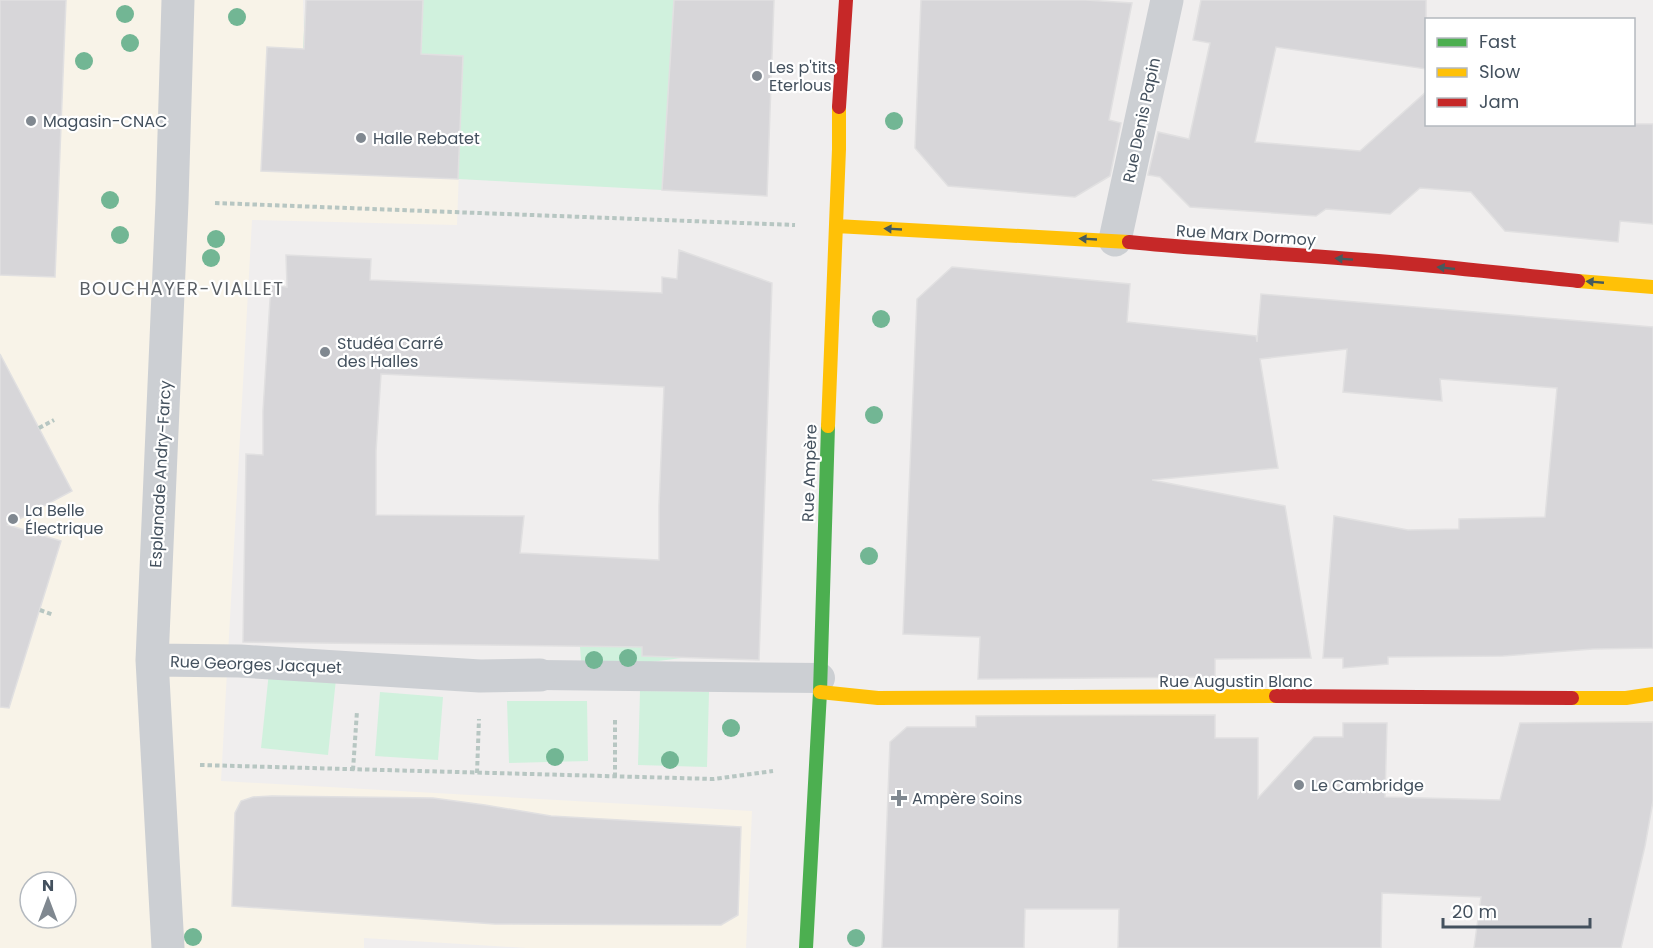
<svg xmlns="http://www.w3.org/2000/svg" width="1653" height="948" font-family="Poppins,sans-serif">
<rect width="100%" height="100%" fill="#f0eeee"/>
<path fill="#f8f3e8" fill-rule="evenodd" d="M0,0H303L304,48L463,56L457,225L252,220L221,781L752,811L746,948H527L364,938V948H0ZM30,882H66V918H30Z"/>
<path fill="#d0f1dd" d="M423,0H674L662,190L458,179L463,56L303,48L305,13L422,16Z
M642,642V656L689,657L582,671L580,647Z
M269,672L336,679L328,755L261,748Z
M640,691L709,692L707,767L638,765Z
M380,692L443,697L438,760L375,756Z
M507,701H587L588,761L509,763Z"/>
<path fill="#d7d6d9" stroke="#e1e0e1" stroke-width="1.5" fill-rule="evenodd" d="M0,0H66L55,277L0,275Z
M306,0H423L421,54L463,56L458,179L261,171L267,47L304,49Z
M674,0H774L767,196L662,190Z
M921,0H1086L1132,3L1109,120L1121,123L1110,176L1075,197L948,186L915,148Z
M1201,0H1426V69L1276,47L1255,142L1360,151L1426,92V124H1653V224L1620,221L1618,242L1505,231L1471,192L1420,188L1390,214L1326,209L1316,216L1190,207L1160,177L1148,175L1158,132L1189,139L1210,43L1193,40Z
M679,250L772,283L759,660L642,656V647L243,642L246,454L263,455V411L271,284L287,287L286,255L371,259L370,280L662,293V277L677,279ZM381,374L664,387L659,505V560L520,553L524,516L376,515V451Z
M952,267L1130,284L1127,322L1256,336L1257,342L1261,294L1653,327V648L1593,649L1503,656L1388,657V664L1343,668V658H1323L1334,516L1408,530L1459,529V519L1545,517L1557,388L1440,379L1442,401L1343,392L1347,349L1260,359L1278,468L1152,480L1285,506L1311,658L1215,659V677L978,679L980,637L903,634L917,299Z
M0,354L72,491L8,525L61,541L9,708L0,707Z
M1215,715V738H1258V798L1314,737H1343V723H1387L1385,797L1500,800L1520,723L1653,722V801L1645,846L1621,948H1474L1481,897L1382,893L1381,948H1118L1119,909H1025L1024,948H882L890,742L907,727H976V716Z
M272,796L433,798L485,805L551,816L741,827L738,915L721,925L495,924L232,906L235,813L241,801L253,797Z"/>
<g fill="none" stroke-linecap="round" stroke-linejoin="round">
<path stroke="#b7c6c2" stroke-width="4" stroke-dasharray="4.5 3" stroke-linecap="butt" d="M215,203L795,225
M39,428L54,420
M40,610L54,615
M200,765L714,779L773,771
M353,770L357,711
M477,773L479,719
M615,777V717"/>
<path stroke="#cccfd3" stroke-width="30" d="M540,675L820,678"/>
<path stroke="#cccfd3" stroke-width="33" d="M1115,240L1167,0
M152,660L240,661L480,676L540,675
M168,948L152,660L172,202L178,0"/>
<path stroke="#4caf50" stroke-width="14" d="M806,948L820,692L828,426"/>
<path stroke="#ffc107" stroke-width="14" d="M836,226L1129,242
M1578,281L1653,287
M828,426L839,149V107
M820,692L878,698L1276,696
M1572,698H1626L1653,694"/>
<path stroke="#c62828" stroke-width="14" d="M839,107L846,0
M1129,242C1219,251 1310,255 1401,263C1460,268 1519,275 1578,281
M1276,696L1572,698"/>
</g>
<g fill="#72b694">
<circle cx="125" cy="14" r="9"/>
<circle cx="237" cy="17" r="9"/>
<circle cx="130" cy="43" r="9"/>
<circle cx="84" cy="61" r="9"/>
<circle cx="894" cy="121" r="9"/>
<circle cx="110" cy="200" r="9"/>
<circle cx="120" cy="235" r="9"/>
<circle cx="216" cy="239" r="9"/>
<circle cx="211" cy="258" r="9"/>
<circle cx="881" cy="319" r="9"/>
<circle cx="874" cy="415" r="9"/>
<circle cx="869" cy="556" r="9"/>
<circle cx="628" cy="658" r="9"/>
<circle cx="594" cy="660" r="9"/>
<circle cx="731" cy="728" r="9"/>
<circle cx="555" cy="757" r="9"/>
<circle cx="670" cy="760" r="9"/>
<circle cx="193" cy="937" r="9"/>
<circle cx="856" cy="938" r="9"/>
</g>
<defs><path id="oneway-solid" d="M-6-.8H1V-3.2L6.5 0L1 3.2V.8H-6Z" transform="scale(1.5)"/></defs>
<g fill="#455a5d">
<use href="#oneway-solid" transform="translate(893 229) rotate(-177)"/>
<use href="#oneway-solid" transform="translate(1088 239) rotate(-177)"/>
<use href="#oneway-solid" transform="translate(1344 259) rotate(-176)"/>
<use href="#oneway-solid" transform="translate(1446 268) rotate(-174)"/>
<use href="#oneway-solid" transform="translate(1595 282) rotate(-175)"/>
</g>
<g fill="#808890" stroke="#fff" stroke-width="2">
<circle cx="757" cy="76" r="6"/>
<circle cx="31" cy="121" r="6"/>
<circle cx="361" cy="138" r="6"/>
<circle cx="325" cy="352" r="6"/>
<circle cx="13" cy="519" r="6"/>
<circle cx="1299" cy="785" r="6"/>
<path d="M896 789h6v6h6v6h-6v6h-6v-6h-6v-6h6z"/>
</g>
<g text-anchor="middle" stroke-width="4.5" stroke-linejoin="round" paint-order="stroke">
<g font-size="16" fill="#44515e" stroke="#fff" text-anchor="start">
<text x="769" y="73">Les p'tits<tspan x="769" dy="18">Eterlous</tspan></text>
<text x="43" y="127">Magasin-CNAC</text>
<text x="373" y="144">Halle Rebatet</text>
<text x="337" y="349">Studéa Carré<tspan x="337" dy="18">des Halles</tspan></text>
<text x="25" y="516">La Belle<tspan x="25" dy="18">Électrique</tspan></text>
<text x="1311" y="791">Le Cambridge</text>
<text x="912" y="804">Ampère Soins</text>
</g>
<g font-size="16" fill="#44515e" stroke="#fff">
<text transform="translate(1141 120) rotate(-78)" y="6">Rue Denis Papin</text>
<text transform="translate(1246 235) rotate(4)" y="6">Rue Marx Dormoy</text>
<text transform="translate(809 473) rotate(-88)" y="6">Rue Ampère</text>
<text transform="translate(160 474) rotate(-87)" y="6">Esplanade Andry-Farcy</text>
<text transform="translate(256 664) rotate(2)" y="6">Rue Georges Jacquet</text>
<text x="1236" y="687">Rue Augustin Blanc</text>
</g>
<g font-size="18" letter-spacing="1.5" fill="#595e64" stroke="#fff">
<text x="182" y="295">BOUCHAYER-VIALLET</text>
</g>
</g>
<rect x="1425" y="18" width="210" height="108" fill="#ffffff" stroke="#b4b9bf" stroke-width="1.5"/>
<rect x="1437" y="38" width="30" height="9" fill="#4caf50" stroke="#b4b9bf" stroke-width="1.5"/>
<text x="1479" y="48" font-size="18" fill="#44515e">Fast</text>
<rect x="1437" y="68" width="30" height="9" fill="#ffc107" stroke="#b4b9bf" stroke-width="1.5"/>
<text x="1479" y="78" font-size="18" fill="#44515e">Slow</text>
<rect x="1437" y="98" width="30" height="9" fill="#c62828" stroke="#b4b9bf" stroke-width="1.5"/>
<text x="1479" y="108" font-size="18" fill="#44515e">Jam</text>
<g transform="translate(48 900)"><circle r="28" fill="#ffffff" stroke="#b4b9bf" stroke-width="1.5"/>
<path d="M0-4.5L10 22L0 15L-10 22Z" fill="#808890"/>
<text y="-9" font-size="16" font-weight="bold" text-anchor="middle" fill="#44515e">N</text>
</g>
<path d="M1443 918v9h147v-9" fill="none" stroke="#44515e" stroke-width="3"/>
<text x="1452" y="918" font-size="18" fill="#44515e" stroke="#ffffff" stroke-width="4.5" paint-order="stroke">20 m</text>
</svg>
